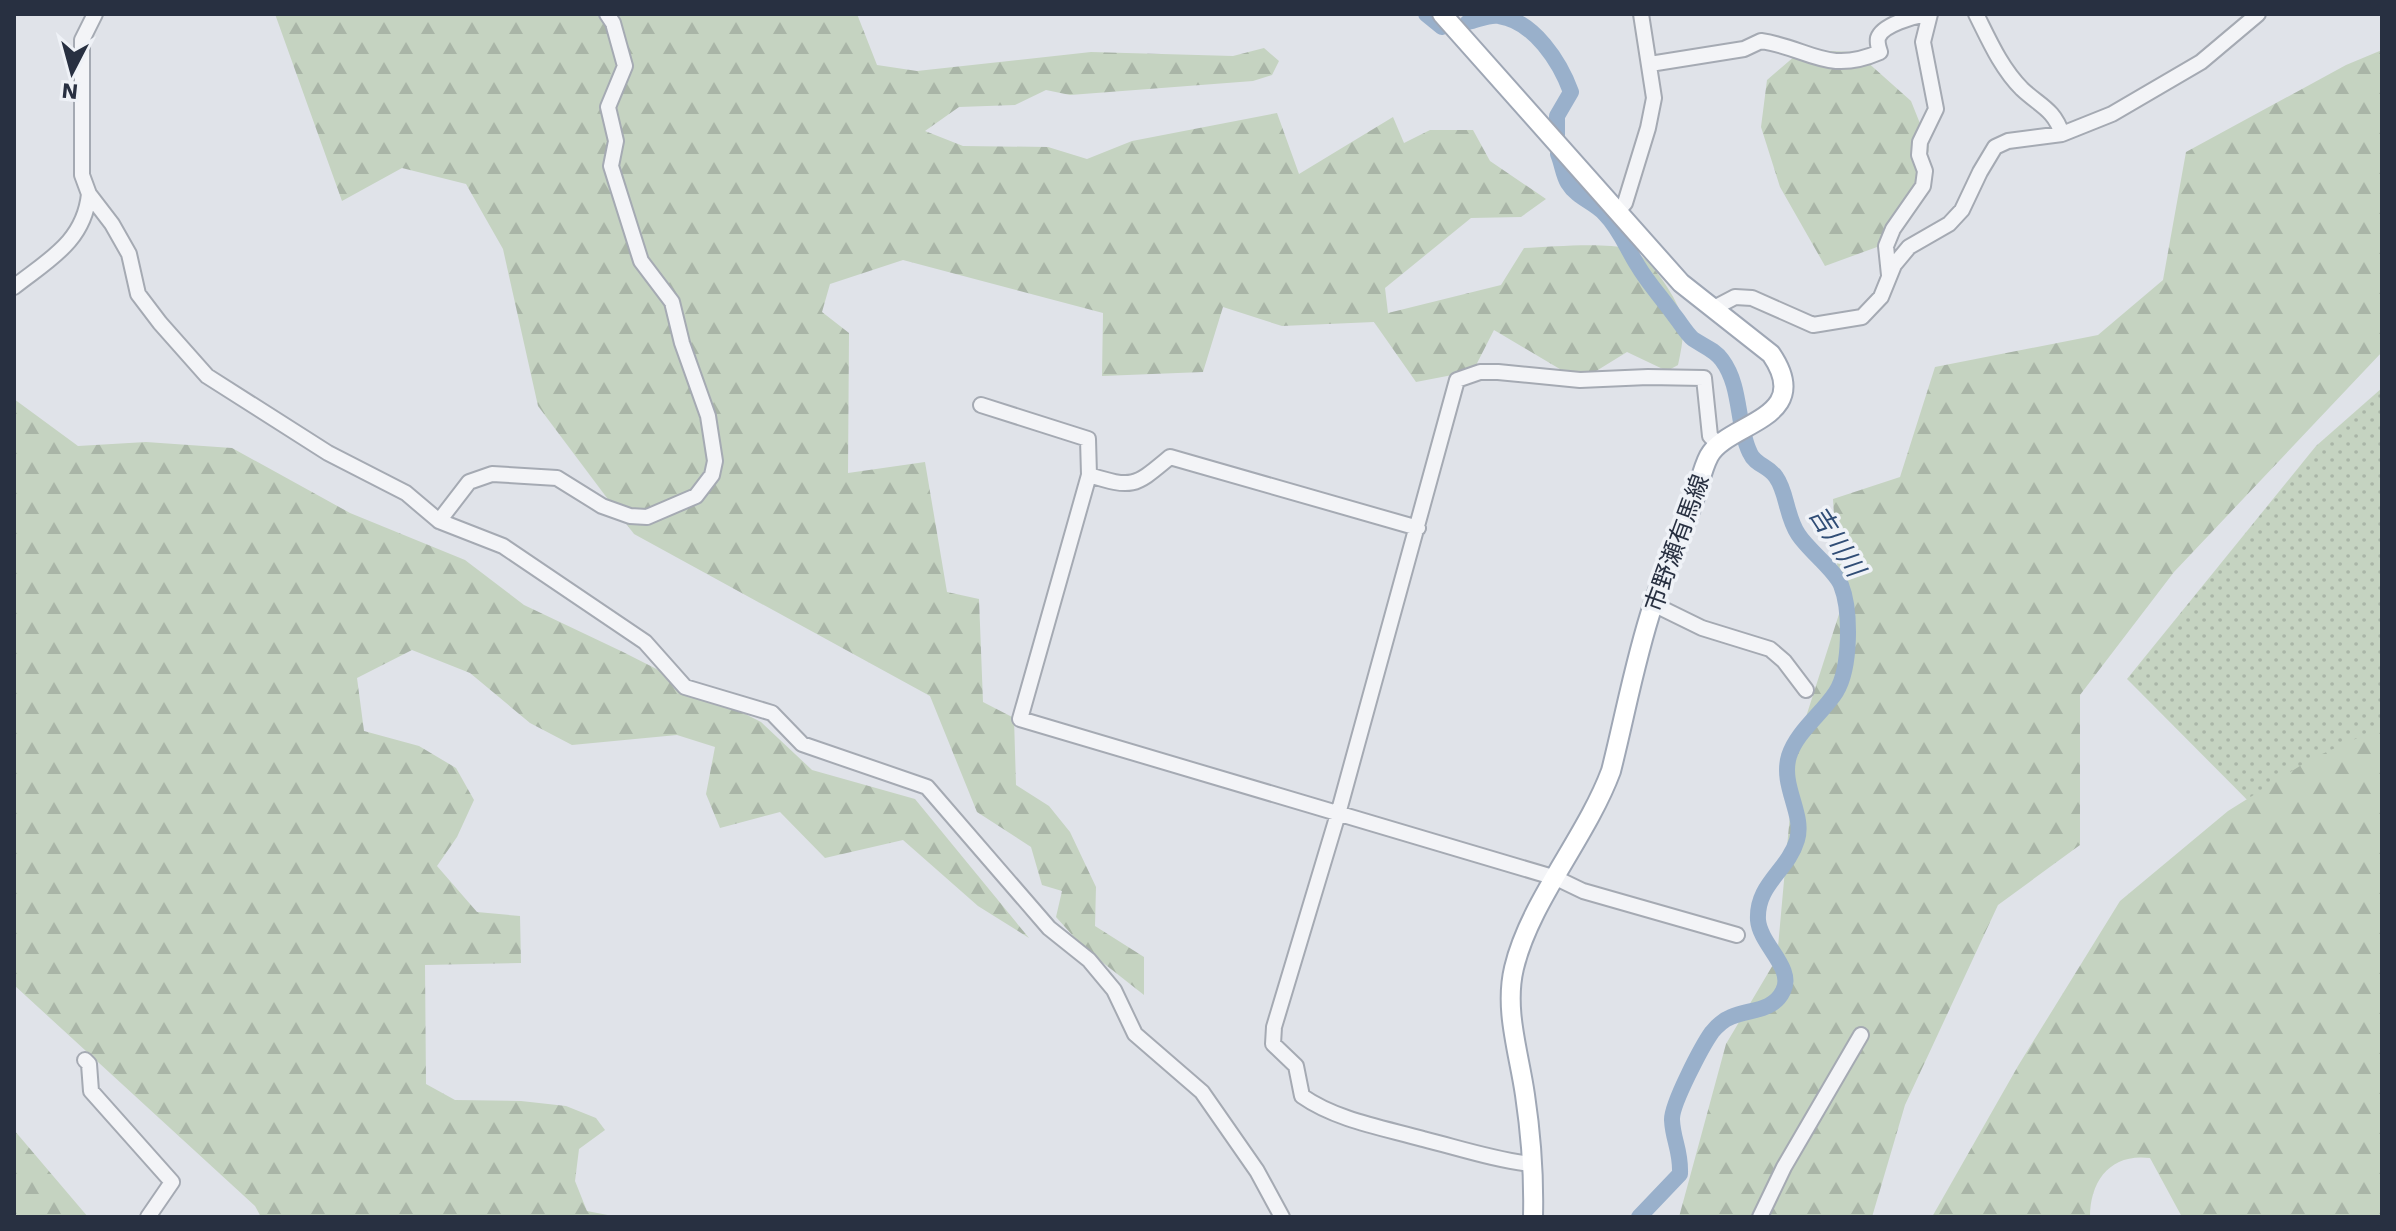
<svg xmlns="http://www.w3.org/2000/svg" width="2396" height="1231" font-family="'Work Sans','Noto Sans JP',sans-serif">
<defs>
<pattern id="grass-dots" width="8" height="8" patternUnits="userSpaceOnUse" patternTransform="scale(2)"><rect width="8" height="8" fill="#c5d3c1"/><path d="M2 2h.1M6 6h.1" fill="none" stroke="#a9b5a7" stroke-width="1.8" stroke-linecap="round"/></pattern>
<pattern id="forest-firs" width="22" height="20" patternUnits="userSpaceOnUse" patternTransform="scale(2)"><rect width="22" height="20" fill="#c5d3c1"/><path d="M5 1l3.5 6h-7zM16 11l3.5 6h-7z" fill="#a9b5a7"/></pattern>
</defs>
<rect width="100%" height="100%" fill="#e0e3e9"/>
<path fill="url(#grass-dots)" d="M2382,388V783L2297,850L2127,679L2316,446Z"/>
<path fill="url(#forest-firs)" d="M275,14H857L877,65L917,71L1091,52L1233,56L1264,48L1279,61L1272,75L1253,81L1070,95L1046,90L1015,105L959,107L925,131L963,146L1048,147L1087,159L1132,141L1277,113L1299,174L1393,117L1404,143L1430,130H1473L1490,161L1546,199L1521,217L1471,218L1385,288L1388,313L1501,285L1524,248C1554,247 1602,242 1630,249C1649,255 1681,303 1683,322C1684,337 1681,351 1678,365L1667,371L1627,352L1580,381L1494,330L1473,371L1416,382L1374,322L1282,326L1223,307L1203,372L1102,376L1103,313L903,260L830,284L822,312L849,333L848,473L925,462L947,592L979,599L983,702L1014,718L1016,785L1049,806L1070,832L1096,887L1095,926L1144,957V995L1083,947L1056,917L1062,891L1042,885L1031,847L977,812L930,696L634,534L538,406L503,249L466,184L402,168L342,201Z
M1802,50L1856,52L1911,101L1929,146L1922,200L1888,243L1825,266L1780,187L1761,127L1767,80Z
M2382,50V352L2174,572L2080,695V845L1998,905L1905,1105L1872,1217H1679L1726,1044L1777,958L1796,748L1840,611L1833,499L1900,477L1935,367L2098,335L2163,280L2186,152L2346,65Z
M14,399L78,446L146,442L232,448L350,513L465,560L524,605L623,652L761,722L812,770L915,799L1029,938L978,906L903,840L825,858L780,812L720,828L706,794L715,747L677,735L572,745L530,723L470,673L412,650L357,678L364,731L419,746L456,768L474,800L457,837L437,866L477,912L520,916L521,963L425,965L426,1084L455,1100L521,1101L566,1106L596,1118L605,1130L579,1149L575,1181L587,1211L618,1217H261L255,1206L14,985Z
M2382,727V1217H2182L2150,1158C2111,1153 2090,1180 2090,1217H1932L2018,1066L2120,901L2228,811L2311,759Z
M14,1130L88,1217H14Z"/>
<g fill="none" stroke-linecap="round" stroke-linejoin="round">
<path stroke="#99b0cb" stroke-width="16" d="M1426,14L1442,27
M1468,22C1478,20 1490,14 1499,16C1534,21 1560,62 1571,92L1557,116V135
M1558,154C1562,163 1563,175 1568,183C1577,198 1594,202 1605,214C1620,229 1627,249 1638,266C1648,283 1662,298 1674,315C1680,322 1686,333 1693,339C1703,346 1714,349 1722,360C1742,387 1736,424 1750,453C1755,465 1769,466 1776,477C1787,492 1786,516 1798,534C1808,550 1835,570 1841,585C1851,610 1851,668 1836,692C1822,714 1797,731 1789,756C1780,786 1805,814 1797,840C1788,871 1756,884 1758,920C1760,945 1795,968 1783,991C1773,1012 1749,1009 1731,1017C1723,1020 1717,1026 1712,1032C1702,1046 1671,1105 1672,1120C1673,1141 1681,1150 1680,1174L1639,1217"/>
<defs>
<path id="minor" d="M95,14L82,40V175L89,194L112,224L129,254L138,294L160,323L207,376L328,453L406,493L439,521L503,546L645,642L685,687L772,713L802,744L927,787L1049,928L1089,960L1114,990L1135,1034L1202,1092L1257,1171L1282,1217
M1976,14C1989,40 2001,68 2022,89C2040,106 2054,109 2062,134
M1650,64L1744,49L1761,41C1809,48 1827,75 1880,52C1879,49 1877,42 1878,38C1882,25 1914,16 1927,14
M1618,211L1625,203L1648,128L1654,98L1641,14
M1889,275L1886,246L1893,229L1923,186L1925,171L1919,155L1920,142L1936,109L1923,42L1930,14
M14,287C48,260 84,242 89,194
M1714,308L1735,297L1752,298L1813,325L1862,317L1881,297L1894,265L1909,247L1949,224L1962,210L1980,172L1995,147L2008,141L2062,134L2112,114L2201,62L2258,14
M981,405L1088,439L1089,475L1020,719L1556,878L1583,891L1737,935
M1089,475C1134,489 1135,486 1170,457L1418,528
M439,521L469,482L492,474L557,478L602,506L630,516L647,517L696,496L712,475L715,461L708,416L682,343L672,302L641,261L611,166L616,141L608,107L625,66L613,23L607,14
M1653,604L1702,628L1770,649L1784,661L1806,690
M85,1060L89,1064L91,1091L172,1182L148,1217
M1531,1164C1495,1160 1459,1148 1423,1139C1384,1128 1336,1120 1302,1096L1296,1066L1273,1044L1274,1027L1338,814L1457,380L1480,372H1498L1580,380L1648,377L1704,378L1710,436L1719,445
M1760,1217L1784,1167L1861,1035"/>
<path id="major" d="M1442,14L1681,283L1771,354C1816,420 1727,422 1709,456C1701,471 1698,492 1691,508C1678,540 1664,572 1653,605C1635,659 1625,716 1611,771C1586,838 1530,901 1514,968C1504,1010 1519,1053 1525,1095C1531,1135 1534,1177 1533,1217"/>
</defs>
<use href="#minor" stroke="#a5aab3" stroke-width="18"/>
<use href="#major" stroke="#9fa7b5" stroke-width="22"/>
<use href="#minor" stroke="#f3f4f7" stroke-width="14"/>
<use href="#major" stroke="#fff" stroke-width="18"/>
</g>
<g text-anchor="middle" stroke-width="7" stroke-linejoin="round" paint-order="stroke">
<g font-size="24" fill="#283041" stroke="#eff2f7">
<text transform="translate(1677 543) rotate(-70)" y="8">市野瀬有馬線</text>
</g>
<g font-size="26" font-style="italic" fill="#304d76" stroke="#eff2f7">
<text transform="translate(1837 541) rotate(57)" y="9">吉川川</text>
</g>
</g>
<rect width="2396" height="1231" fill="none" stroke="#283041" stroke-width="32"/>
<g transform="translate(72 72) rotate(186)" stroke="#eff2f7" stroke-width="6" paint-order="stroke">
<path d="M0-6L14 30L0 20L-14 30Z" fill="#283041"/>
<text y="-12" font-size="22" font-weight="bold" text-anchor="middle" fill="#283041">N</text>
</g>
</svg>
